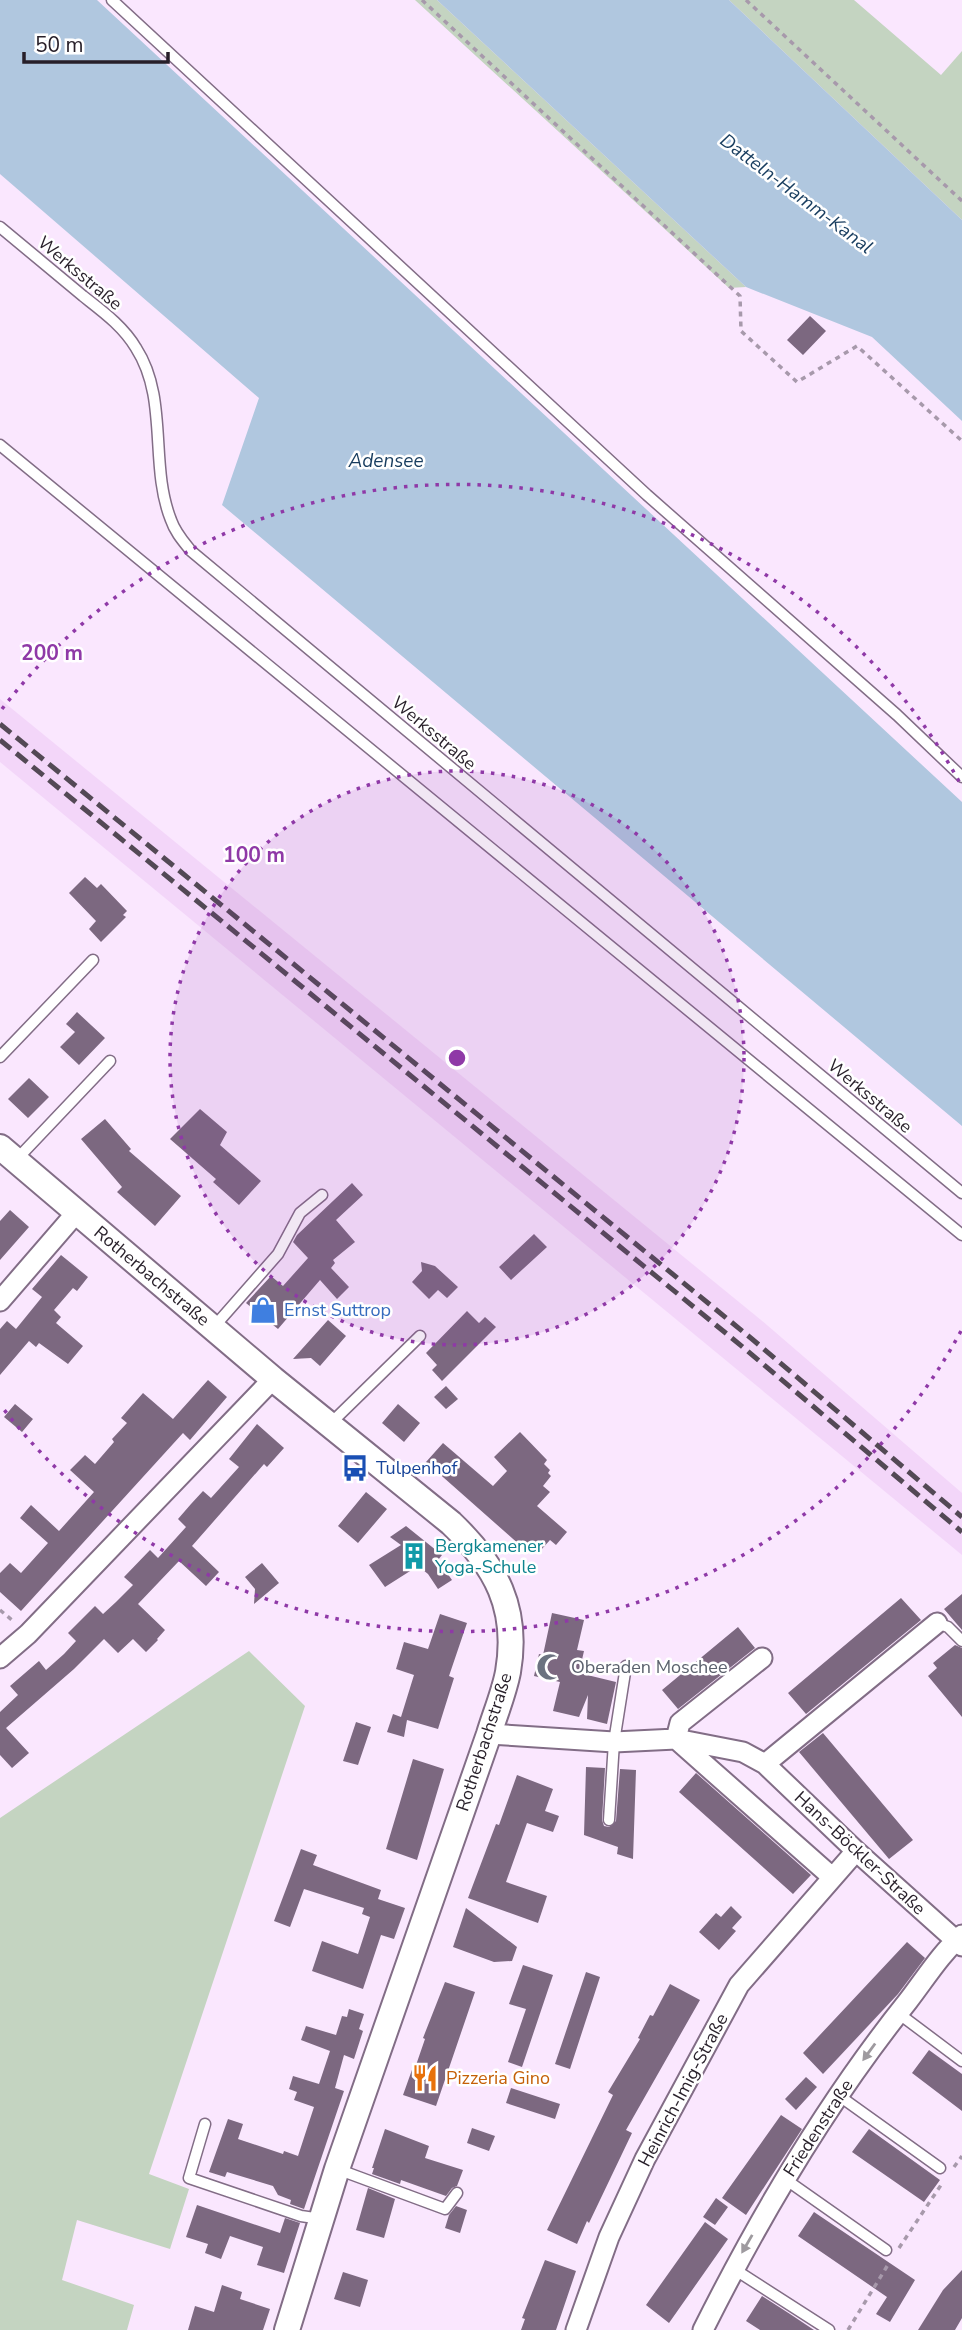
<svg xmlns="http://www.w3.org/2000/svg" width="962" height="2330" font-family="'Nunito Sans',sans-serif">
<rect width="100%" height="100%" fill="#fae7fe"/>
<path fill="#f3d6f9" d="M0,699L761,1320L962,1493V1555L0,762Z"/>
<path fill="#c4d4c1" d="M415,0H437L746,287L729,288Z
M729,0H854L941,75L962,51V220Z
M249,1651L305,1706L149,2174L189,2189L170,2249L77,2220L62,2280L134,2305L127,2330H0V1818Z"/>
<path fill="#b0c7df" d="M0,0H97L962,802V1126L222,505L259,398L0,174Z
M437,0H729L962,220V421L872,337L746,287Z"/>
<path fill="#7c6880" d="M810,316L826,331L803,355L787,340Z
M85,877L97,888L101,884L127,911L123,915L126,917L101,942L89,929L96,921L69,893Z
M77,1012L105,1038L79,1065L60,1047L75,1032L66,1024Z
M29,1078L49,1097L28,1118L8,1099Z
M200,1109L227,1132L220,1145L261,1181L239,1205L213,1182L216,1179L170,1139Z
M105,1119L131,1149L129,1151L181,1196L155,1226L117,1192L122,1187L81,1139Z
M352,1183L363,1195L336,1220L355,1242L333,1260L335,1263L331,1268L349,1287L337,1299L320,1280L278,1329L246,1303L271,1276L283,1286L308,1258L293,1242L297,1235Z
M10,1210L29,1227L0,1260V1221Z
M534,1234L547,1247L511,1280L499,1267Z
M61,1255L88,1277L77,1291L73,1288L54,1310L61,1317L56,1323L83,1346L68,1364L39,1343L36,1347L29,1341L0,1375V1329L7,1321L16,1329L42,1297L32,1289Z
M421,1262L435,1266L458,1287L447,1298L438,1290L429,1299L412,1282L422,1271Z
M467,1311L479,1323L485,1317L496,1327L442,1381L432,1370L437,1365L426,1353Z
M328,1320L346,1336L320,1366L311,1358L293,1359Z
M208,1380L227,1397L190,1440L183,1433L21,1611L0,1592V1573L10,1563L21,1573L48,1543L20,1518L31,1505L59,1531L94,1492L70,1470L85,1455L95,1464L114,1442L112,1439L127,1423L121,1418L143,1393L173,1419Z
M446,1386L458,1399L446,1409L434,1397Z
M15,1404L33,1419L22,1432L4,1417Z
M398,1404L420,1423L404,1442L382,1423Z
M257,1424L284,1448L267,1467L264,1464L192,1546L219,1572L206,1586L179,1561L138,1604L165,1630L157,1639L158,1640L146,1652L133,1639L118,1653L104,1639L74,1669L6,1728L29,1753L12,1768L0,1755V1712L18,1695L10,1686L39,1661L46,1670L64,1654L76,1641L68,1633L95,1606L103,1614L116,1602L133,1585L124,1577L150,1550L158,1558L186,1527L178,1519L191,1504L203,1491L211,1498L239,1467L229,1459Z
M520,1432L547,1460L544,1464L550,1470L548,1473L551,1476L543,1486L550,1492L537,1506L567,1532L556,1545L550,1540L541,1550L537,1546L530,1554L426,1462L443,1443L493,1486L507,1471L494,1457Z
M366,1492L387,1509L358,1543L338,1526Z
M406,1526L442,1555L438,1560L452,1580L438,1589L428,1574L418,1566L385,1587L369,1565L401,1545L390,1537Z
M262,1563L279,1583L254,1604L255,1589L245,1577Z
M962,1594V1630L944,1609Z
M901,1598L921,1620L806,1714L788,1693Z
M552,1613L584,1620L577,1650L584,1651L579,1673L616,1682L607,1724L587,1719L588,1695L579,1717L553,1711L560,1682L534,1676L539,1654L543,1655Z
M440,1614L467,1623L449,1676L454,1678L438,1729L407,1720L404,1737L387,1732L393,1714L401,1717L414,1675L396,1669L404,1642L428,1649Z
M738,1627L755,1648L678,1709L662,1690Z
M955,1645L962,1648V1717L928,1676L937,1668L933,1663Z
M356,1722L371,1727L358,1765L343,1761Z
M823,1733L913,1840L889,1859L799,1752Z
M413,1759L444,1769L417,1860L386,1849Z
M586,1767L605,1768L602,1820L604,1826L609,1827L616,1821L620,1769L636,1770L633,1859L617,1854L618,1847L584,1835Z
M696,1773L811,1875L793,1894L679,1792Z
M517,1775L553,1789L545,1811L559,1816L553,1832L527,1823L506,1882L547,1896L538,1923L468,1898L496,1824L499,1825Z
M301,1849L317,1855L313,1865L381,1890L378,1899L405,1908L394,1939L381,1935L363,1989L312,1971L322,1941L358,1954L370,1917L362,1914L364,1908L304,1889L290,1927L274,1921Z
M731,1906L742,1917L732,1928L736,1931L719,1950L699,1932L716,1913L721,1917Z
M466,1908L517,1947L512,1961L494,1962L453,1947Z
M907,1942L925,1958L898,1994L823,2074L803,2053Z
M523,1965L553,1975L522,2067L508,2062L526,2009L509,2004Z
M586,1972L600,1977L570,2069L555,2064Z
M445,1982L475,1992L436,2106L403,2095L413,2067L415,2068L425,2039L423,2038Z
M670,1984L700,2000L626,2130L632,2133L589,2223L587,2221L577,2244L547,2230L613,2095L608,2092L640,2039L638,2038L650,2015L653,2016Z
M349,2009L364,2014L359,2029L363,2031L354,2059L344,2055L335,2088L344,2091L304,2209L290,2204L291,2200L278,2195L273,2186L227,2172L225,2177L209,2172L228,2119L243,2124L238,2139L283,2154L284,2151L298,2156L314,2107L294,2100L297,2092L289,2089L293,2076L319,2084L330,2051L301,2040L306,2026L336,2035L342,2016L347,2017Z
M929,2050L962,2074V2111L912,2073Z
M806,2077L817,2087L796,2110L785,2099Z
M511,2088L560,2104L555,2119L506,2103Z
M781,2115L802,2129L746,2215L722,2198Z
M472,2128L495,2136L489,2151L467,2143Z
M385,2129L429,2146L425,2158L463,2170L457,2186L452,2188L446,2196L401,2180L400,2184L372,2174L374,2168H372Z
M869,2129L940,2180L924,2202L852,2152Z
M368,2188L395,2199L384,2238L356,2230Z
M716,2198L728,2207L715,2225L703,2217Z
M197,2205L280,2233L285,2218L300,2223L284,2273L257,2265L263,2247L230,2236L221,2259L205,2253L208,2244L186,2237Z
M456,2206L467,2210L460,2233L445,2228L449,2215Z
M814,2212L915,2280L890,2322L876,2314L887,2297L798,2236Z
M705,2222L728,2239L669,2323L646,2305Z
M545,2260L576,2271L556,2330H521L525,2319L522,2318Z
M962,2270V2318L955,2330H918L943,2290Z
M343,2272L368,2280L360,2307L334,2299Z
M222,2285L242,2292L240,2299L270,2309L263,2330H188L195,2306L214,2312Z
M762,2296L790,2314L814,2330H760L746,2321Z"/>
<g fill="none" stroke-linecap="round" stroke-linejoin="round">
<defs>
<path id="service" d="M112,0L647,495L897,715L962,777
M0,227C28,250 55,273 83,296C102,311 123,326 136,348C169,399 149,465 171,520C175,532 183,541 191,551L962,1193
M0,445L962,1235
M0,1057L93,960
M17,1159L110,1061
M213,1328L278,1254L300,1213L322,1195
M330,1424L420,1336
M937,1623L948,1627L962,1641
M609,1820L614,1742L626,1666
M898,2013L962,2061
M838,2095L940,2168
M205,2124L189,2178L301,2216L321,2219
M337,2169L445,2209L457,2193
M785,2179L886,2250
M734,2269L829,2330"/>
<path id="minor" d="M0,1301L77,1212
M0,1658L28,1634L273,1379
M489,1734L614,1742L676,1739L743,1752L765,1764L856,1851L962,1946
M676,1739L832,1877
M676,1739L680,1723L762,1658
M765,1764L937,1623
M576,2330L609,2237L645,2159L739,1985L856,1851
M703,2330C761,2214 827,2102 908,2001C925,1979 941,1953 962,1935"/>
<path id="tertiary" d="M0,1147L273,1379L451,1523C496,1566 519,1608 508,1672C504,1693 495,1714 489,1734L337,2169L287,2330"/>
</defs>
<use href="#service" stroke="#826d86" stroke-width="13"/>
<use href="#minor" stroke="#826d86" stroke-width="23"/>
<use href="#tertiary" stroke="#826d86" stroke-width="28"/>
<path stroke="#a799ab" stroke-width="3.5" stroke-dasharray="5 5" stroke-linecap="butt" d="M422,0L740,296L741,331L797,382L857,346L962,441
M746,0L962,201
M0,1610L13,1621
M954,2167L962,2156
M899,2248L943,2182
M848,2330L889,2263"/>
<use href="#service" stroke="#fff" stroke-width="10"/>
<use href="#minor" stroke="#fff" stroke-width="19"/>
<use href="#tertiary" stroke="#fff" stroke-width="24"/>
<path stroke="#534955" stroke-width="5" stroke-dasharray="14 7" stroke-linecap="butt" d="M0,724L752,1339L962,1517
M0,740L744,1348L962,1532"/>
</g>
<defs><path id="oneway-solid" d="M-6-.8H1V-3.2L6.5 0L1 3.2V.8H-6Z" transform="scale(1.75)"/></defs>
<g fill="#9e9a9f">
<use href="#oneway-solid" transform="translate(869 2052) rotate(126)"/>
<use href="#oneway-solid" transform="translate(747 2244) rotate(120)"/>
</g>
<circle cx="457" cy="1058" r="287" fill="#8f39a7" fill-opacity=".12"/>
<g fill="none" stroke="#8f39a7" stroke-width="3.5" stroke-dasharray="3.5 7">
<circle cx="457" cy="1058" r="287"/>
<path d="M961 1331A573 573 0 0 1 2 1407M2 709A573 573 0 0 1 961 785"/>
</g>
<defs>
<symbol id="shop-bare" viewBox="-9 -9 18 18"><path d="M-5-2.5h2.3a2.7 3.5 0 0 1 5.4 0H5L5.5 6h-11ZM-1.5-2.5h3a1.5 2.3 0 0 0-3 0Z" fill="#3f7fe0" stroke="#fff" stroke-width="2.5" paint-order="stroke"/></symbol>
<symbol id="bus-bare" viewBox="-9 -9 18 18"><path d="M-5-6H5V4H4V6H2V4H-2V6H-4V4H-5ZM-3.5-4V0h7V-4ZM-3.5 1.2v1.5H-2V1.2ZM2 1.2v1.5H3.5V1.2Z" fill="#1a4fb4" stroke="#fff" stroke-width="2.5" paint-order="stroke"/></symbol>
<symbol id="building-bare" viewBox="-9 -9 18 18"><path d="M-4-6H4V6H1V3H-1V6H-4ZM-2.5-4.3h1.7v1.8h-1.7ZM.8-4.3h1.7v1.8H.8ZM-2.5-1h1.7V.8h-1.7ZM.8-1h1.7V.8H.8Z" fill="#0f9aa8" stroke="#fff" stroke-width="2.5" paint-order="stroke"/></symbol>
<symbol id="mosque-bare" viewBox="-9 -9 18 18"><path d="M3.5-4.9A6 6 0 1 0 3.5 4.9A5 5 0 1 1 3.5-4.9Z" fill="#6b7280" stroke="#fff" stroke-width="2.5" paint-order="stroke"/></symbol>
<symbol id="restaurant-bare" viewBox="-9 -9 18 18"><path d="M-5-6h1v4h1v-4h1v4h1v-4h1v5L-1.5 .5V6h-2V.5L-5-1ZM5-6V6H3V1.5H1.5Q1.5-4 5-6Z" fill="#e8710a" stroke="#fff" stroke-width="2.5" paint-order="stroke"/></symbol>
</defs>
<g fill-rule="evenodd">
<use href="#shop-bare" x="244" y="1291" width="38" height="38"/>
<use href="#bus-bare" x="336" y="1449" width="38" height="38"/>
<use href="#building-bare" x="395" y="1537" width="38" height="38"/>
<use href="#mosque-bare" x="531" y="1648" width="38" height="38"/>
<use href="#restaurant-bare" x="406" y="2059" width="38" height="38"/>
</g>
<g text-anchor="middle" stroke-width="5" stroke-linejoin="round" paint-order="stroke">
<g font-size="18" fill="#271f29" stroke="#fff">
<text transform="translate(80 273) rotate(40)" y="6">Werksstraße</text>
<text transform="translate(434 733) rotate(40)" y="6">Werksstraße</text>
<text transform="translate(870 1096) rotate(40)" y="6">Werksstraße</text>
<text transform="translate(152 1276) rotate(40)" y="6">Rotherbachstraße</text>
<text transform="translate(484 1742) rotate(-72)" y="6">Rotherbachstraße</text>
<text transform="translate(860 1853) rotate(43)" y="6">Hans-Böckler-Straße</text>
<text transform="translate(683 2090) rotate(-62)" y="6">Heinrich-Imig-Straße</text>
<text transform="translate(818 2128) rotate(-57)" y="6">Friedenstraße</text>
</g>
<g font-size="18" fill="#366cbe" stroke="#fff" text-anchor="start">
<text x="284" y="1316">Ernst Suttrop</text>
</g>
<g font-size="18" fill="#164399" stroke="#fff" text-anchor="start">
<text x="376" y="1474">Tulpenhof</text>
</g>
<g font-size="18" fill="#0d838f" stroke="#fff" text-anchor="start">
<text x="435" y="1552">Bergkamener<tspan x="435" dy="21">Yoga-Schule</tspan></text>
</g>
<g font-size="18" fill="#5b616d" stroke="#fff" text-anchor="start">
<text x="571" y="1673">Oberaden Moschee</text>
</g>
<g font-size="18" fill="#c56008" stroke="#fff" text-anchor="start">
<text x="446" y="2084">Pizzeria Gino</text>
</g>
<g font-size="19" font-style="italic" fill="#183d5f" stroke="#fff">
<text transform="translate(797 193) rotate(37)" y="7">Datteln-Hamm-Kanal</text>
<text x="386" y="467">Adensee</text>
</g>
</g>
<circle cx="457" cy="1058" r="10" fill="#8f39a7" stroke="#fff" stroke-width="3.5"/>
<g font-size="21" text-anchor="middle" font-weight="bold" fill="#8f39a7" stroke="#fff" stroke-width="5" stroke-linejoin="round" paint-order="stroke">
<text x="52" y="660">200 m</text>
<text x="254" y="862">100 m</text>
</g>
<path d="M24 52v10h144v-10" fill="none" stroke="#271f29" stroke-width="3.5"/>
<text x="35" y="52" font-size="21" fill="#271f29" stroke="#ffffff" stroke-width="5" paint-order="stroke">50 m</text>
</svg>
